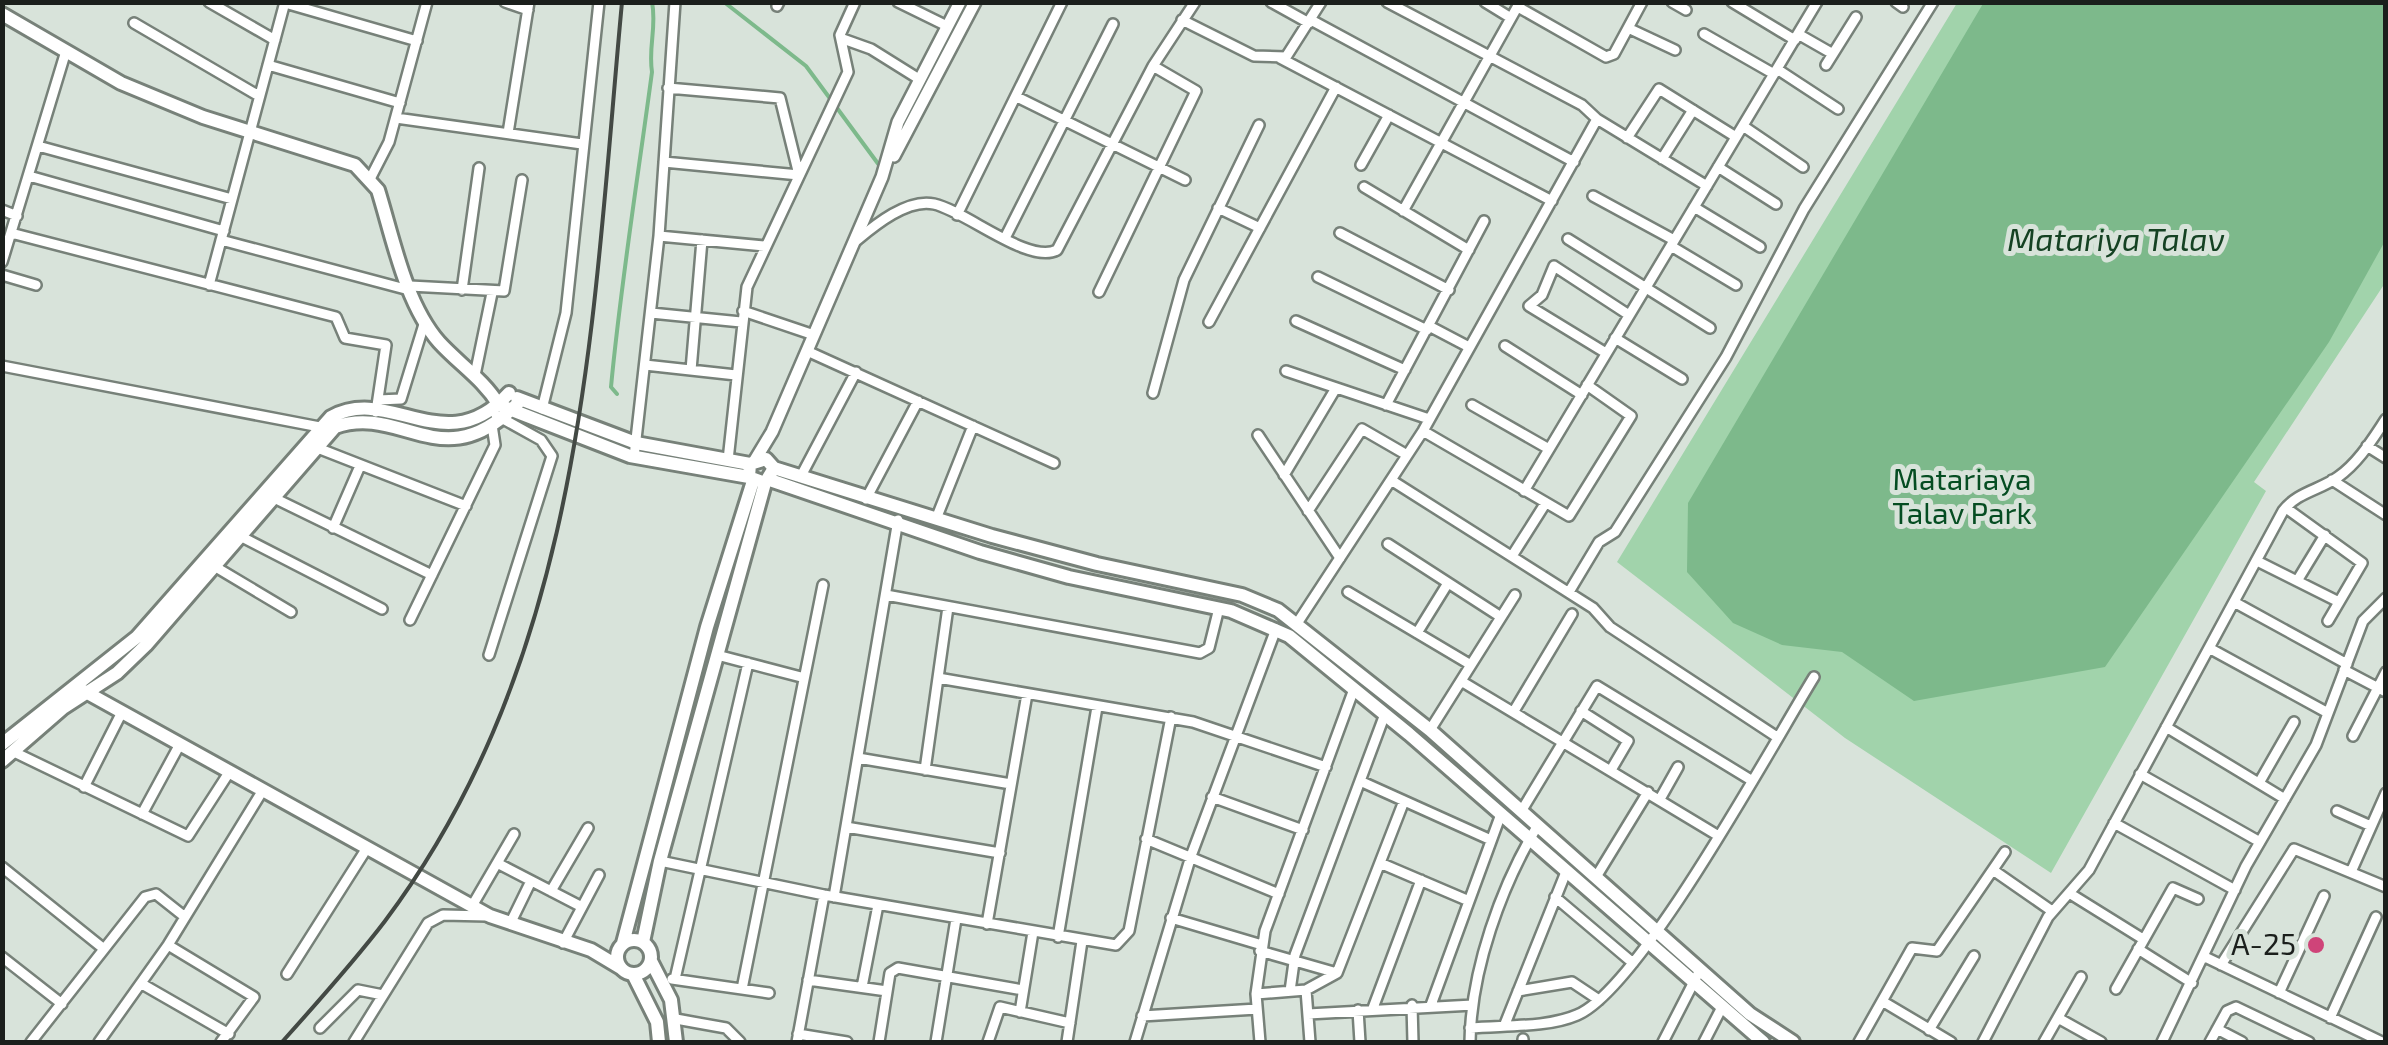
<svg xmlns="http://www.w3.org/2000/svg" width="2388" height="1045" font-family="'Exo 2',sans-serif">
<rect width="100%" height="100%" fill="#d8e3da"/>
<path fill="#a1d3ab" d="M1957,3H2385V283L2254,482L2266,491L2051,873L1845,738L1617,562Z"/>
<path fill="#7db98b" d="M1984,2L2385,3V241L2329,342L2105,667L1914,701L1842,652L1782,645L1733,623L1687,572L1688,503Z"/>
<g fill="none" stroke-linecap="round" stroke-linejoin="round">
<path stroke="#7db98b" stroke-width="4" d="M724,2L806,66L879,165
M617,394L611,387C621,281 638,177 652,72C648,47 657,27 652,2"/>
<defs>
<path id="minor" d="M209,2L275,40
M505,2L528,10
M898,2L947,26
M1271,2L1309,23
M1485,2L1511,18
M1672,2L1686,10
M1732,2L1795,40
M1896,2L1903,7
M285,3L417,41
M777,6L779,2
M1518,7L1606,57L1614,54L1642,2
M1182,20L1254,56L1286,57L1321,2
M1311,20L1574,162
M134,23L259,96
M1628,28L1675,50
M1704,34L1774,74
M1798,34L1833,54
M843,39L871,49L919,79
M1280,58L1552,201
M268,65L400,103
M1826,65L1856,17
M1777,69L1838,109
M1017,97L1185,180
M396,118L582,144
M1597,119L1707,186
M1743,126L1803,167
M508,133L529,2
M1627,138L1659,89L1736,137
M38,146L232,199
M1662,159L1693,110
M664,162L799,175L780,98L668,88
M1361,165L1389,115
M1718,167L1776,204
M29,176L224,231
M370,179L389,142L427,2
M1364,187L1469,250
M1593,196L1674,240
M1694,207L1760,247
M1218,208L1260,228
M2,210L17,216
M1403,211L1520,2
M957,215L1062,2
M11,233L336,317L345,338L386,345L376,412
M1340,233L1449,290
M659,236L765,246
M1005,238L1113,24
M1568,239L1710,328
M221,240L409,290
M857,240C875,225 908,198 934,204C966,211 1029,265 1057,250L1153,66L1195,2
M1671,246L1736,285
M2,262L66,51
M2,275L36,285
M1318,277L1427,330
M209,285L285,2
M410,286L504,291L522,180
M462,290L479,168
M1099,292L1196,91L1153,66
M743,311L814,335
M651,313L741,322
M1296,321L1405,370
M1209,322L1336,87
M1429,326L1469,347
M1615,338L1682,379
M1505,346L1582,395
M807,351L1054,463
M1606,353L1529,306L1542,295L1554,266L1629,315
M645,365L736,375
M2,366L325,428
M691,370L702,240
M1286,371L1429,419
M475,375L492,293
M1153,393L1184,280L1259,125
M378,400L401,399L425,321
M1386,405L1484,221
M1472,405L1549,449
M542,409L566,313L599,2
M1423,431L1569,516L1631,416L1587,385
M1258,435L1340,558
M2367,446L2386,458
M315,447L466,506
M634,457L659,236L675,2
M728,460L747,287L848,72L840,35L855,2
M1284,475L1336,388
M801,476L856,372
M1391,480L1593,608L1610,627L1777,737
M2332,480L2386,515
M1524,491L1817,2
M272,497L432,575
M866,499L918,401
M2286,508L2362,563L2328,621
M1308,511L1362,429L1407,455
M936,519L973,426
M333,528L360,466
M240,536L382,609
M1388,544L1501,617
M1512,556L1545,504
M2257,561L2339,602
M214,566L291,612
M2297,581L2325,535
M1348,592L1471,665
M1569,592L1599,542L1615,532L1726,357L1804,209L1933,2
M886,595L1200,653L1209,648L1219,608
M2234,602L2347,664
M410,620L495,445L492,425
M1296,625L1423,431L1597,119L1582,105L1387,2
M1417,633L1448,583
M2209,648L2328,713
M489,655L552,456L541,440L496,415
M717,655L801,677
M2344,670L2386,692
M938,678L1193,722L1326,767
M1461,681L1717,835
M1514,711L1572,614
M1581,711L1628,741L1611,770
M2166,727L2285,799
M1430,730L1515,595
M2353,736L2386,672
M14,752L188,836L230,771
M858,758L1011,784
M925,770L948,607
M2140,774L2260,842
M1360,781L1491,840
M2259,783L2294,722
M84,787L122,712
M1212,797L1303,830
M1660,799L1678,767
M1522,810L1597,686L1751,780
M2337,811L2371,826
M142,814L180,744
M2114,823L2235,890
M846,827L1000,853
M1146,839L1279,894
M660,861L824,895L1116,945L1129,931L1171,717
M497,863L582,907
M1380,863L1469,901
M2,867L104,949
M1993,870L2052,911
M2351,872L2386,793
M1596,877L1648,792
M551,891L588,828
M2069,893L2143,939
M834,897L898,520
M1555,897L1633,963
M472,906L514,834
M1171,918L1262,945
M510,924L531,881
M987,924L1027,694
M1058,937L1097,707
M563,943L599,875
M168,945L254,997L221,1042
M2138,949L2192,983
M1260,951L1337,973
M2,957L62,1004
M2205,957L2382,1042
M2221,965L2294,849L2386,887
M287,974L367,848
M672,979L769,993
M675,979L748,663
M808,980L887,991
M142,984L229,1034
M862,987L878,905
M742,989L823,585
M2116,989L2173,888L2198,899
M1306,990L1310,1042
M1290,991L1295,955L1385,714
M1518,991L1572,982L1599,1000
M2279,993L2324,896
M1256,994L1306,990L1337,973L1404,801
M1882,1001L1951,1042
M1412,1005L1413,1042
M1431,1005L1501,814
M1373,1008L1421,880
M1358,1010L1360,1042
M1020,1012L1033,932
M1308,1014L1473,1005
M1142,1016L1257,1009
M2058,1018L2101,1042
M2330,1018L2376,917
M676,1019L726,1028L740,1042
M1505,1024L1566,872
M320,1028L358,990L383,995
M1470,1028C1503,1025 1547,1028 1577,1015C1640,989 1772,745 1814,677
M2217,1029L2242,1042
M1929,1030L1974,956
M798,1034L847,1042
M1523,1039V1042
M31,1042L145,897L156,894L185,917
M99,1042L168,945L263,790
M354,1042L428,923L443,915L487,916
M797,1042L824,895
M879,1042L890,973L898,968L1023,990
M936,1042L956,919
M988,1042L1000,1007L1070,1023
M1067,1042L1082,941
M1135,1042L1191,856L1276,629
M1260,1042L1256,994L1265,931L1354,689
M1470,1042C1471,970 1501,886 1538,825
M1663,1042L1700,970
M1704,1042L1721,1009
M1859,1042L1912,948L1937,951L2005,852
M1983,1042L2048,917L2089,870L2283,511C2297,492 2320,490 2338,477C2359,462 2372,440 2386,419
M2044,1042L2081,977
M2162,1042L2246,866L2316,745L2363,621L2386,598
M2210,1042L2227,1011L2236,1007L2309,1042"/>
<path id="tertiary" d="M894,156L975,2
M755,460L772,432L882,177L898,122L960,2"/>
<path id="secondary" d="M2,14L121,83L203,117L355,165L378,190C393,238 405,303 439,342C459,364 483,379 499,405L630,456L749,477
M517,398L636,443L750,464
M774,468L765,483L749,477L750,464L766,459L774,468L992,536L1097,564L1242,595L1278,610L1430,730L1750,1014L1793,1042
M770,480L980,552L1069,577L1231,611L1289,636L1409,734L1763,1042
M84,691L490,916L591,950L621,968
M2,744L137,637L331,417C390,384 446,463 509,393
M2,761L63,708L117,673L146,645L335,427C403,403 444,482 521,400
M617 957a17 17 0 1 1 34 0a17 17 0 1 1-34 0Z
M643,942L660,861L765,483
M623,943L707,627L753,481
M651,961L671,1000L676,1042
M633,974L657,1022L659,1042"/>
</defs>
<use href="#minor" stroke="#778179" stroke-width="14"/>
<use href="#tertiary" stroke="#778179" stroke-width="16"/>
<use href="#secondary" stroke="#778179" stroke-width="18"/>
<use href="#minor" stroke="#fff" stroke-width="9"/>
<use href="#tertiary" stroke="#fff" stroke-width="11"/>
<use href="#secondary" stroke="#fff" stroke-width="12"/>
<path stroke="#434944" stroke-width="4" d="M282,1042C317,1003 353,963 385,921C586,652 592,322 622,2"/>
</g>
<circle fill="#cf4479" stroke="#d8e3da" stroke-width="4" cx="2316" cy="945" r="10"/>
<g text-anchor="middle" stroke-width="10" stroke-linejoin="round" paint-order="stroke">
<g font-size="30" fill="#054d22" stroke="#d8e3da">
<text x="1962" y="490">Matariaya<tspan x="1962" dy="34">Talav Park</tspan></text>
</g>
<g font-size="30" fill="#1b1f1c" stroke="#d8e3da" text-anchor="end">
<text x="2296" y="955">A-25</text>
</g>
<g font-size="32" font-style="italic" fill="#154223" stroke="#d8e3da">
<text x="2116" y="251">Matariya Talav</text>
</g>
</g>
<rect width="2388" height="1045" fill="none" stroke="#1b1f1c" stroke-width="10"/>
</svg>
